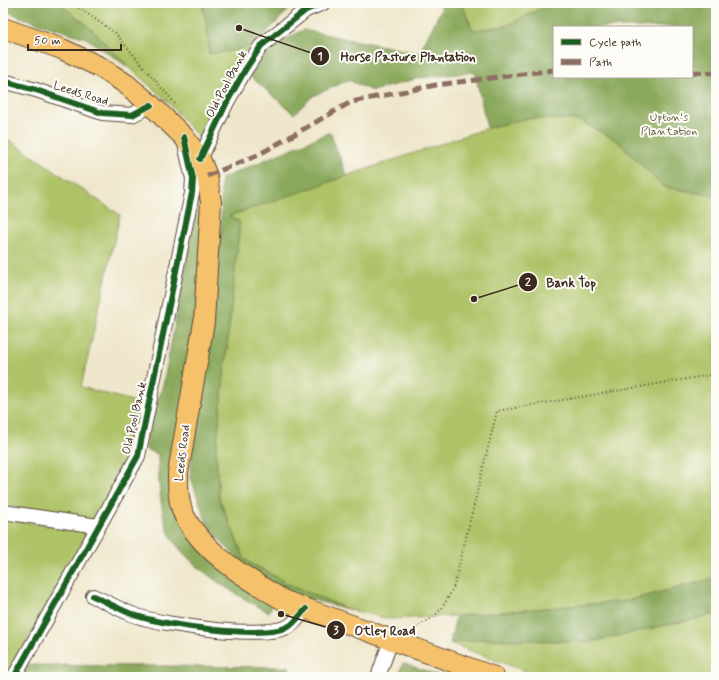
<svg xmlns="http://www.w3.org/2000/svg" width="719" height="680" font-family="Mynerve,sans-serif">
<rect width="100%" height="100%" fill="#fdfcf7"/>
<filter id="ink" filterUnits="userSpaceOnUse"><feTurbulence type="fractalNoise" baseFrequency=".025" numOctaves="2"/><feDisplacementMap in="SourceGraphic" scale="8" xChannelSelector="R" yChannelSelector="G"/><feConvolveMatrix kernelMatrix="1 2 1 2 8 2 1 2 1" color-interpolation-filters="sRGB"/></filter>
<filter id="wash" filterUnits="userSpaceOnUse"><feTurbulence type="fractalNoise" baseFrequency=".012" numOctaves="4" result="noise"/><feDisplacementMap in="SourceGraphic" scale="16" xChannelSelector="R" yChannelSelector="G"/><feGaussianBlur stdDeviation="0.9" result="paint"/><feColorMatrix in="noise" values="0 0 0 0 0 0 0 0 0 0 0 0 0 0 0 0 0 1.4 0 .05"/><feComposite in="paint" operator="in"/></filter>
<g filter="url(#wash)">
<rect width="100%" height="100%" fill="#efe7cb"/>
<path fill="#aec367" stroke="#747642" d="M58,3H202L207,27L209,54L250,46L235,72L202,141L166,100L131,69L86,24Z
M461,3H552L506,26L473,30Z
M529,118L578,120L618,139L664,187L716,196V578L626,601L456,616L390,619L347,609L292,586L245,560L219,498L216,452L240,222L229,216L487,128Z
M3,136L120,215L81,387L143,404L127,467L92,522L3,505Z
M3,519L83,530L87,533L7,677H3Z
M716,614V677H541L450,643L482,639L590,642Z"/>
<path fill="#8aa95c" stroke="#626a3d" fill-rule="evenodd" d="M3,3H58L86,24L131,69L86,38L34,22L3,10Z
M202,3H301C280,11 267,39 249,46C237,51 222,52 209,54L207,27Z
M436,3H461L473,30L506,26L552,3H716V196L664,187L616,140L578,120L529,118L487,128L475,72L419,78L372,91L348,80L313,96L294,114L250,76L262,57L279,43L303,30L419,53L442,8ZM554,27H692V77H554Z
M330,132L347,176L229,216L240,222L216,452L219,498L245,560L292,586L347,609L298,596L249,570L227,548L207,524L190,475L195,424L221,233V179Z
M199,195L204,197L182,527L274,601L269,612C238,597 184,564 169,533C160,514 158,475 158,454L146,450L147,435L164,381Z
M716,578V614L590,642L482,639L450,643L456,616L626,601Z
M403,663L443,677H398Z
M26,665L290,667L286,677H21Z"/>
</g>
<g filter="url(#ink)">
<g fill="none" stroke-linecap="round" stroke-linejoin="round">
<defs>
<path id="minor" d="M3,81L36,90L102,113L132,115L151,105
M200,159L227,102L245,70L261,46L306,10L323,3
M3,512L98,526
M93,596C107,602 122,611 137,616C164,625 269,641 291,625C296,621 301,614 306,609
M14,677L138,456L192,193L193,179L184,140
M378,677L391,640"/>
<path id="highway" d="M3,28L62,49L100,67L126,84L151,105L184,137L200,159L207,176L211,202L204,322L178,473C178,488 178,504 185,517C206,555 249,580 285,601L494,677"/>
</defs>
<use href="#minor" stroke="#564638" stroke-width="16"/>
<use href="#highway" stroke="#564638" stroke-width="22"/>
<path stroke="#564638" stroke-width="2" stroke-dasharray="1 3" stroke-linecap="butt" d="M72,3L115,33L177,106
M414,631C418,624 425,623 432,618C443,609 448,598 454,586L497,411L716,374"/>
<use href="#minor" stroke="#fff" stroke-width="14"/>
<use href="#highway" stroke="#f5c16b" stroke-width="20"/>
<path stroke="#8d6e63" stroke-width="5" stroke-dasharray="10 5" stroke-linecap="butt" d="M692,72L716,73
M207,176L258,155L351,102L436,85L554,70"/>
<defs>
<path id="cycleway" d="M3,81L36,90L102,113L132,115L151,105
M200,159L227,102L245,70L261,46L306,10L323,3
M93,596C107,602 122,611 137,616C164,625 269,641 291,625C296,621 301,614 306,609
M14,677L138,456L192,193L193,179L184,137"/>
</defs>
<use href="#cycleway" stroke="#fdfcf7" stroke-width="8"/>
<use href="#cycleway" stroke="#1b5e20" stroke-width="6"/>
</g>
</g>
<g text-anchor="middle" stroke-width="4" stroke-linejoin="round" paint-order="stroke">
<g font-size="12" fill="#3b2a1e" stroke="#fdfcf7">
<text transform="translate(226 84) rotate(-62)" y="4">Old Pool Bank</text>
<text transform="translate(81 93) rotate(17)" y="4">Leeds Road</text>
<text transform="translate(134 418) rotate(-77)" y="4">Old Pool Bank</text>
<text transform="translate(182 453) rotate(-83)" y="4">Leeds Road</text>
</g>
<g font-size="12" fill="#5e5834" stroke="#fdfcf7">
<text x="669" y="121">Upton's<tspan x="669" dy="14">Plantation</tspan></text>
</g>
</g>
<path fill="none" stroke="#3b2a1e" stroke-width="1.5" d="M239 28L320 56M474 299L528 282M281 614L336 630"/>
<g fill="#3b2a1e" stroke="#fdfcf7" stroke-width="1.5">
<circle cx="239" cy="28" r="4"/>
<circle cx="474" cy="299" r="4"/>
<circle cx="281" cy="614" r="4"/>
<circle cx="320" cy="56" r="10"/>
<circle cx="528" cy="282" r="10"/>
<circle cx="336" cy="630" r="10"/>
</g>
<g font-size="12" text-anchor="middle" font-weight="bold" fill="#fff">
<text x="320" y="60">1</text>
<text x="528" y="286">2</text>
<text x="336" y="634">3</text>
</g>
<g font-size="13" text-anchor="middle" font-weight="bold" fill="#3b2a1e" stroke="#fdfcf7" stroke-width="4" stroke-linejoin="round" paint-order="stroke">
<text x="408" y="61">Horse Pasture Plantation</text>
<text x="571" y="287">Bank Top</text>
<text x="385" y="635">Otley Road</text>
</g>
<rect width="719" height="680" fill="none" stroke="#fdfcf7" stroke-width="16"/>
<rect x="553" y="26" width="140" height="52" fill="#fdfcf7" stroke="#afa8a0"/>
<rect x="561" y="39" width="20" height="6" fill="#1b5e20" stroke="#afa8a0"/>
<text x="589" y="46" font-size="12" fill="#3b2a1e">Cycle path</text>
<rect x="561" y="59" width="20" height="6" fill="#8d6e63" stroke="#afa8a0"/>
<text x="589" y="66" font-size="12" fill="#3b2a1e">Path</text>
<path d="M28 44v6h93v-6" fill="none" stroke="#3b2a1e" stroke-width="2"/>
<text x="34" y="44" font-size="12" fill="#3b2a1e" stroke="#fdfcf7" stroke-width="3" paint-order="stroke">50 m</text>
</svg>
